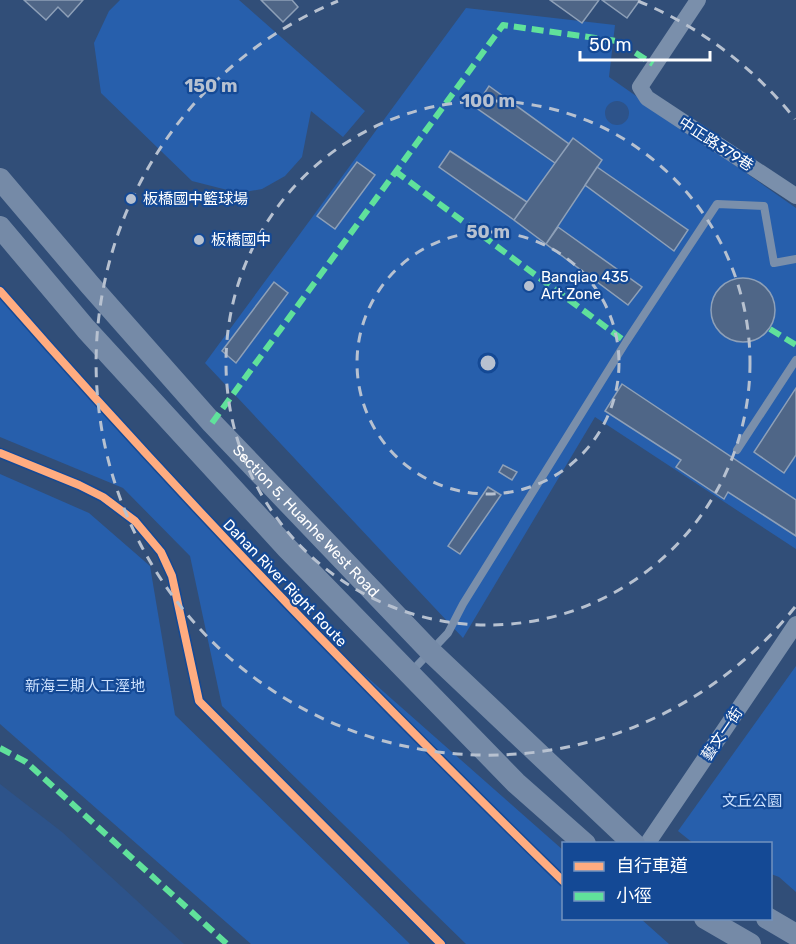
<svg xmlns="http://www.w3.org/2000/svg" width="796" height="944" font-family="Rubik,'Noto Sans TC',sans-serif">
<rect width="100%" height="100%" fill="#314e78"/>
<path fill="#275fac" d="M120,0H239L365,111L343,137L311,111L302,157L285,176L262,189L239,193L192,181L101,93L94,43L109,11Z
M466,8L615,25L609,77L796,208V549L595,417L463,638L205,363Z
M0,290L291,610L563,850L564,918L641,919L669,944H466L222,706L190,556L123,488L0,437Z
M0,474L89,513L150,566L175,715L410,944H251L0,724Z
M796,666V892L779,877L771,874L770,844L693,843L678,831Z"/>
<path fill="#2d538a" d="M605 113a12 12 0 1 1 24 0a12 12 0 1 1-24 0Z
M0,784L62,832L184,944H0Z"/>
<path fill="#4f6687" stroke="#8ea0b8" stroke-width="1.5" d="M24,0H83L68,17L58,7L46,20Z
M261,0H292L298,7L283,22Z
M550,0H599L582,23Z
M602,0H640L627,18Z
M489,86L569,144L555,163L475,107Z
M573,138L602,160L546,244L514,220Z
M450,151L527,202L514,220L439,167Z
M357,162L375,175L335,229L317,216Z
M597,167L688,230L674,251L585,185Z
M558,227L642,287L628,305L546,244Z
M711 310a32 32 0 1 1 64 0a32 32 0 1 1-64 0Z
M274,282L288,293L236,363L222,351Z
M622,384L796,500V536L728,492L724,499L676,467L681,460L605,411Z
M796,388V455L784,473L754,452Z
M503,465L517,472L512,480L499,472Z
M488,487L501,495L460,554L448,546Z"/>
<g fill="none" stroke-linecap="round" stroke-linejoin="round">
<path stroke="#7a8fab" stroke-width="8" d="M737,450L796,360
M411,672L448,633L463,604L626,342L717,204L764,206L774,263L796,259"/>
<path stroke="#7a8fab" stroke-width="16" d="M698,0L640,87L647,98L796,196
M647,844L796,624"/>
<g stroke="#758aa7" stroke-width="22">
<path id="s1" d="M0,179L90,285L212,423L432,653L634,844"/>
<path d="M0,227L86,329L287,548L516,783L585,844"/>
<path d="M705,918L750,944"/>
<path d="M767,918L796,935"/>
</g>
<path stroke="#60e19b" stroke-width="6" stroke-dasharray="12 6" stroke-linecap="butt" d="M395,171L626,342
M770,329L796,345
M212,423L503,25L617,41L653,64
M0,748L26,762L227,944"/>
<defs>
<path id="cycleway" d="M0,291C180,497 368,691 564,882
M0,453L79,485L103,497L135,521L161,552L172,576L199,701L441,944"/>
</defs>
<use href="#cycleway" stroke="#144995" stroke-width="11"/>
<use href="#cycleway" stroke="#ffac80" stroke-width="8"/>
</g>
<g fill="none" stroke="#b7c1d0" stroke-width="3" stroke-dasharray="10 8">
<circle cx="488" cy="363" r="131"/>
<circle cx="488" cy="363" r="262"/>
<path d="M795 607A392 392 0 1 1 338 1M638 1A392 392 0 0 1 795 119"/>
</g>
<g fill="#b7c1d0" stroke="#144995" stroke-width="2">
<circle cx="131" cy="199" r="6"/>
<circle cx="199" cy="240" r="6"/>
<circle cx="529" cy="286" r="6"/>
</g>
<g text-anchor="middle" stroke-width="4.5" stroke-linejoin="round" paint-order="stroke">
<g font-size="15" fill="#fff" stroke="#144995">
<text transform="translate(716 144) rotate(33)" y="5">中正路379巷</text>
<text dy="5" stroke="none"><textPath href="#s1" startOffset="459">Section 5, Huanhe West Road</textPath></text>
<text transform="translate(285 583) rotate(46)" y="5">Dahan River Right Route</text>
<text transform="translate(722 734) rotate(-56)" y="5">藝文一街</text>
</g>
<g font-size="15" fill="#fff" stroke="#144995" text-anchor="start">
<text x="143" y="204">板橋國中籃球場</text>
<text x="211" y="245">板橋國中</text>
<text x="541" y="282">Banqiao 435<tspan x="541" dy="17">Art Zone</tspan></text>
</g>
<g font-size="15" fill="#cbe0fd" stroke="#144995">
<text x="85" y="691">新海三期人工溼地</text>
<text x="752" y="806">文丘公園</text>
</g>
</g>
<circle cx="488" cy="363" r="9" fill="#b7c1d0" stroke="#144995" stroke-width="3"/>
<g font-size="18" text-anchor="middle" font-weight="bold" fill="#b7c1d0" stroke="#144995" stroke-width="4.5" stroke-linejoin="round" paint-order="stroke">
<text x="211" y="92">150 m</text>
<text x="488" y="107">100 m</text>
<text x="488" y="238">50 m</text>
</g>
<rect x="562" y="842" width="210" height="78" fill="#144995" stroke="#7292bf" stroke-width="1.5"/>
<rect x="574" y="862" width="30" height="9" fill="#ffac80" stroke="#7292bf" stroke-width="1.5"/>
<text x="616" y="872" font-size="18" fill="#ffffff">自行車道</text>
<rect x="574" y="892" width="30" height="9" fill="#60e19b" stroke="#7292bf" stroke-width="1.5"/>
<text x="616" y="902" font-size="18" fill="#ffffff">小徑</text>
<path d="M580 51v9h130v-9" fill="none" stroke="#ffffff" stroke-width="3"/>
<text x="589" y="51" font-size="18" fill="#ffffff" stroke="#144995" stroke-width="4.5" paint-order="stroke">50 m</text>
</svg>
